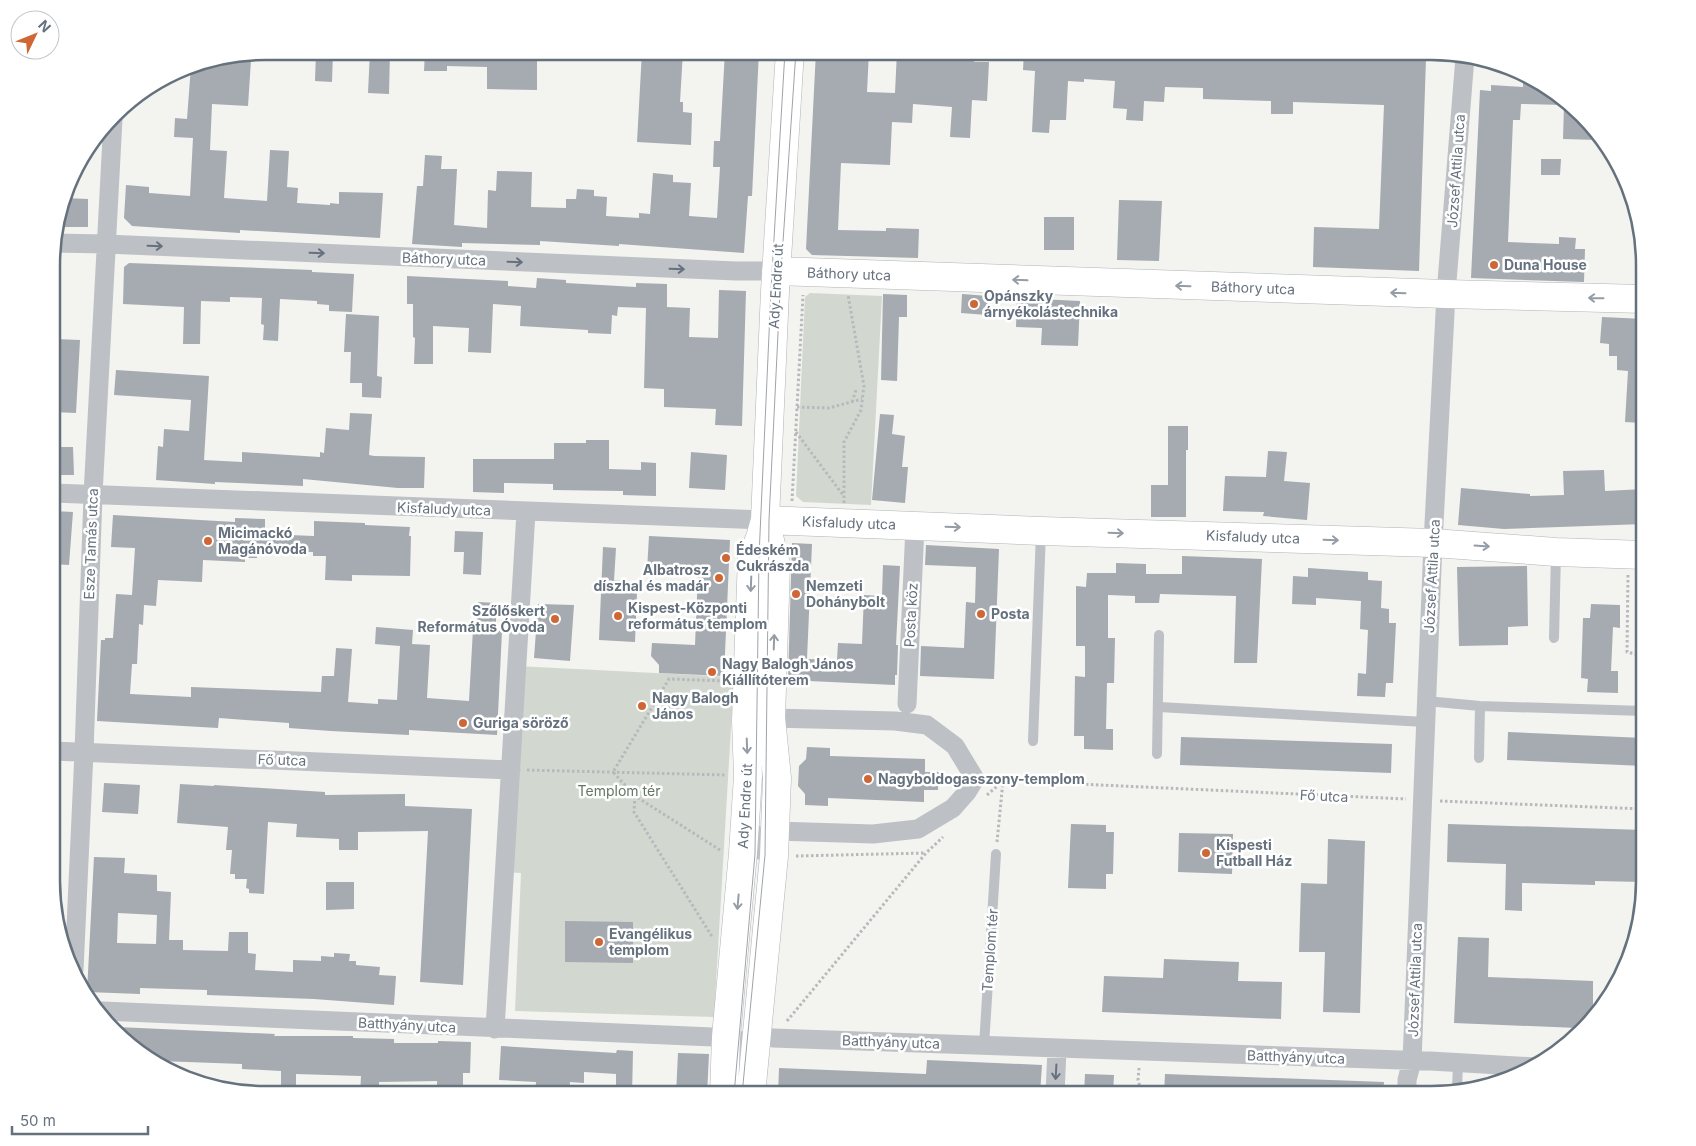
<svg xmlns="http://www.w3.org/2000/svg" width="1696" height="1146" font-family="Inter,sans-serif">
<rect width="100%" height="100%" fill="#f3f3f0"/>
<path fill="#d2d8d0" d="M810,293L882,296L871,505L803,502L796,496L805,297Z
M517,666L734,677L714,1017L515,1011L521,873L505,872Z"/>
<path fill="#a5abb0" fill-rule="evenodd" d="M316,51H333L332,82L315,81Z
M370,51H390L389,94L368,93Z
M425,51H537V90L487,89V67L447,66V71H424Z
M642,51H683L680,102H683V112L692,113L691,145L637,142Z
M725,51H759L752,196H748L744,253L619,244V246L540,241V245L462,243V247L412,244L417,186H423L425,155L442,156L441,169H457L454,225L487,228L488,190L496,191L497,171L532,172L531,207L566,208V199H576L577,189L594,190V196L607,197L606,216L639,218V213L650,214L653,173L673,175V182L691,183L689,216L717,218L720,167H713L714,141H720Z
M816,51H869L867,92L895,93L897,51H975L974,62H989L987,101L972,100L970,138L950,137L952,107L913,104L912,123L892,122L890,165L841,163L838,230L886,231V228L919,229L918,258L812,255L806,249Z
M1024,51H1057L1204,59V51H1253V56L1321,58V54L1426,58L1419,271L1313,267L1314,227L1379,229L1384,105L1293,102V114H1271V101L1203,99V88L1165,87L1164,102L1144,101L1143,121L1126,120L1127,109L1113,108L1115,81L1084,79V82L1068,81L1066,120H1050L1049,133L1032,132L1035,71L1023,70Z
M229,58L251,60L248,106L212,104L210,150L227,151L224,198L267,201L270,150L289,151L287,187L298,188L297,203L330,205V203L339,204V192L383,193L380,238L240,230V233L132,226L124,218L126,185L149,187V193L190,196L193,138L174,137L175,118L187,119L191,66Z
M1523,74L1550,87L1599,140L1563,139L1564,105L1521,104L1520,120H1513L1508,242L1559,244V237L1576,238L1575,249H1585L1584,282L1471,278L1480,90L1491,91V85L1523,87Z
M1541,159H1561L1560,175H1541Z
M65,198L88,199V227H56Z
M1119,200L1162,201L1159,261L1117,260Z
M1044,217H1074V250H1044Z
M129,263L312,270V272L354,274L352,312L329,311V305L317,304V301L280,299L278,341L263,340L264,325L261,324L262,298L230,297V302L201,301L200,344H183L184,307L123,304L124,267Z
M407,276L508,281V286L536,288L537,278L566,280V283L636,287V283L667,284V307L690,308L689,337L718,338L719,290L746,291L742,426L715,425L716,409L664,407V389L644,388L646,308L618,307L617,316L612,315L611,334L588,333V330L520,326L521,306L493,304L491,353L468,352L469,328L433,326V364H414L415,338L413,337V304H407Z
M883,294L907,295V317H899L897,381L881,380Z
M962,294L988,296L987,315L961,313Z
M1017,298L1080,301L1078,346L1041,345L1042,328L1016,327Z
M346,314L379,316L377,376L382,377L381,398L362,397V383H350L351,352H344Z
M1602,317L1644,319V362L1641,423L1625,422L1628,371L1617,370V356H1609V344L1600,343Z
M55,339L80,340L76,413L53,412Z
M116,370L209,376L204,460L242,462V452L320,457V452L324,453L326,428L349,430L350,413L372,414L369,455L374,456L425,457L424,488H398L303,479V486L215,482V484L156,480L158,446L163,447L164,429L189,431L191,400L114,395Z
M880,414L894,415L892,434L905,436L902,467H908L905,503L872,500Z
M1168,426H1188V450H1186V517H1151V485H1168Z
M586,440H609V469L641,470V462L656,463V496L623,495V491L553,490V484L504,483V493L473,492V459H554V443H586Z
M53,447H73L74,475H53Z
M1268,451L1287,452L1284,481L1310,483L1307,520L1263,516L1264,512L1223,511L1225,476L1266,477Z
M691,452L727,455L725,490L689,488Z
M1604,470L1605,491L1644,489V524L1504,529L1458,525L1461,488L1530,494V496L1564,495L1563,471Z
M53,511L73,512L69,565L53,564Z
M113,515L235,522V518L265,519V534L314,536V521L365,523V525L410,527L409,536H411L410,576L352,575V581L325,580L326,556H313V552L257,551V558H245V562L203,560L202,582L158,580L156,606L144,605L143,625L139,624L137,664H132L130,694L191,697V687L321,692L322,676H334L336,648L352,649L348,702L378,704V699L397,700L400,646L375,644L376,627L413,630L412,644L430,645L427,698L469,701L473,629L477,630L478,602L496,603V631H502L497,735L409,730V735L331,731L289,728V723L219,718L218,728L97,721L101,640H105V638H113L116,594L132,595L135,548L111,547Z
M455,531L483,532L481,575L463,574L464,552H454Z
M649,536L730,540L724,676L659,673V665L651,656L652,643L695,645L698,573L647,570Z
M792,543L812,544L807,659L837,660L838,643L862,644L864,595L882,596L883,565L900,566L896,645H898L897,675H895V685L788,680Z
M926,545L999,549L994,679L920,676L921,646L964,648L966,602L975,603L976,567L925,565Z
M603,547L616,548L614,580L625,581L637,592L635,642L599,640Z
M1182,556L1262,559L1257,663H1234L1236,596L1160,594L1159,603H1135V596L1108,595V638H1115L1114,683H1107L1106,729H1113V750L1084,749V736H1074L1075,676L1085,677V646H1076V586L1086,587L1087,573H1116V563L1146,564V574H1182Z
M1527,566L1528,626L1508,627V645L1459,646L1457,567Z
M1308,568L1368,572V580L1382,581L1381,608L1389,609V623H1396L1393,683H1386L1385,697L1357,696L1358,673L1366,674L1368,630L1360,629L1361,601L1316,598V605L1292,604L1293,576L1308,577Z
M538,604L574,605L570,661L534,658Z
M1591,604L1620,605V628L1613,627L1611,671H1618V693L1587,692L1588,679L1581,678L1583,618H1590Z
M1508,732L1644,738V766L1507,760Z
M1181,737L1392,744L1391,773L1180,765Z
M807,747L830,748V756L925,759V772H939L938,790H924V802L828,798V806L805,805V794L798,786L799,766L806,759Z
M104,783L140,785L138,814L102,812Z
M180,784L214,786V785L325,792V795L405,794V806L472,809L463,985L420,982L428,831L358,832V850H339V839L296,837L297,824L268,822L264,894L249,893V889L246,888L247,879H235V874H230L232,850H226L228,827L177,823Z
M1071,824L1106,825V832H1114L1113,874H1106V889L1068,888Z
M1448,824L1644,830V882L1595,881V885L1522,883V911L1505,910L1506,864L1447,862Z
M1179,833L1233,834L1232,874L1178,872Z
M1328,839L1365,841L1360,1013L1323,1012L1325,952H1299L1301,883L1327,884Z
M94,857L125,858L124,873L157,875V891L171,892L169,940H183V950L228,951L229,932H248V953L256,954L255,970L293,972V960L321,961V956L334,957V953L350,954L349,961H356V965L380,967L379,975L396,976L394,1005L314,999L207,995V990L140,988V994L87,992ZM118,913L157,915L156,944L117,943Z
M326,882H354V909L326,910Z
M565,921L633,922V963L565,962Z
M1458,937L1489,938L1488,977L1593,981V1005L1602,1006L1578,1028L1454,1023Z
M1164,959L1239,962L1238,981L1282,982L1281,1019L1102,1012L1104,976L1163,978Z
M117,1027L275,1034L274,1036H353V1038L394,1039V1043H438V1041L471,1042L470,1073H463V1085H454L453,1095H437V1081L379,1082V1095H360L361,1076L296,1074V1091H281V1071L242,1069V1064L160,1061V1065L146,1059Z
M501,1046L616,1053L617,1050L633,1051L632,1095H616V1074L584,1072V1083L570,1082L569,1095H535L536,1082L499,1080Z
M678,1053L709,1054L707,1095H676Z
M927,1060L1042,1065L1040,1094L956,1093V1094L778,1095L779,1068L926,1074Z
M1085,1074L1114,1075L1113,1094H1084Z
M1165,1074L1384,1082L1383,1094H1164Z"/>
<g fill="none" stroke-linecap="round" stroke-linejoin="round">
<defs>
<path id="secondary" d="M776,271L1446,294L1644,299
M765,520L1041,531L1433,543L1556,552L1644,555
M724,1095L726,1037L743,853L748,776L746,720L752,557L760,538L765,520L775,291L790,51
M751,1095L774,856L777,778L771,718L776,565L765,520"/>
</defs>
<use href="#secondary" stroke="#b0b4b8" stroke-width="29"/>
<path stroke="#b7b9bc" stroke-width="3" stroke-dasharray="2.5 2.5" stroke-linecap="butt" d="M852,402L856,390
M797,407L829,408L862,399
M796,432L843,495
M792,501L803,295
M844,503V442L861,410L864,386L848,295
M1628,575L1627,652L1644,656
M527,770L726,775
M991,780L1406,799
M987,795L1003,781
M635,796L634,812L713,938
M1440,801L1644,809
M997,842L1003,781
M720,850L635,796L613,772L669,679L727,681
M796,856L925,853
M787,1021L926,853L943,837
M1139,1068L1138,1080L1142,1094"/>
<path stroke="#bdc0c4" stroke-width="10" d="M1554,638L1556,553
M1426,701L1480,706L1644,711
M1159,707L1425,722
M1033,741L1041,532
M1157,754L1159,635
M1479,758L1480,706
M756,829L760,855
M984,1046L996,854
M736,1061L743,1036
M1457,1091L1458,1062"/>
<path stroke="#bdc0c4" stroke-width="19" d="M53,243L106,244L736,271H776
M53,493L765,520
M907,704L915,526
M771,718L895,721L927,725L955,746L975,779L967,792L953,808L918,829L873,834L775,831
M53,751L511,770
M74,970L84,752L93,495L113,119
M102,1011L713,1037
M495,1029L526,512
M756,1035L773,1038L1430,1061L1535,1067
M1055,1094L1057,1049
M1407,1094V1080L1412,1061L1433,543L1446,294L1465,57"/>
<use href="#secondary" stroke="#fff" stroke-width="28"/>
<path stroke="#9fa3a9" stroke-width="1" d="M734,1095L755,854L759,556L771,290L785,51
M742,1095L765,855L769,520L781,271L796,51"/>
</g>
<defs><path id="oneway-shaft" d="M-6 0H5M1.5-3L5.5 0L1.5 3" fill="none" stroke-width="1.6" stroke-linecap="round" stroke-linejoin="round" transform="scale(1.25)"/></defs>
<g stroke="#66717e">
<use href="#oneway-shaft" transform="translate(155 246) rotate(2)"/>
<use href="#oneway-shaft" transform="translate(317 253) rotate(2)"/>
<use href="#oneway-shaft" transform="translate(515 262) rotate(2)"/>
<use href="#oneway-shaft" transform="translate(677 269) rotate(2)"/>
<use href="#oneway-shaft" transform="translate(1056 1072) rotate(93)"/>
</g>
<g stroke="#949ca5">
<use href="#oneway-shaft" transform="translate(1020 280) rotate(-178)"/>
<use href="#oneway-shaft" transform="translate(1183 286) rotate(-178)"/>
<use href="#oneway-shaft" transform="translate(1398 293) rotate(-178)"/>
<use href="#oneway-shaft" transform="translate(1596 298) rotate(-179)"/>
<use href="#oneway-shaft" transform="translate(953 527) rotate(2)"/>
<use href="#oneway-shaft" transform="translate(1116 533) rotate(2)"/>
<use href="#oneway-shaft" transform="translate(1331 540) rotate(2)"/>
<use href="#oneway-shaft" transform="translate(1482 546) rotate(4)"/>
<use href="#oneway-shaft" transform="translate(751 584) rotate(92)"/>
<use href="#oneway-shaft" transform="translate(774 642) rotate(-88)"/>
<use href="#oneway-shaft" transform="translate(747 746) rotate(88)"/>
<use href="#oneway-shaft" transform="translate(738 902) rotate(95)"/>
</g>
<g fill="#ce6735" stroke="#fff" stroke-width="2">
<circle cx="1494" cy="265" r="5"/>
<circle cx="974" cy="304" r="5"/>
<circle cx="208" cy="541" r="5"/>
<circle cx="726" cy="558" r="5"/>
<circle cx="719" cy="578" r="5"/>
<circle cx="796" cy="594" r="5"/>
<circle cx="981" cy="614" r="5"/>
<circle cx="618" cy="616" r="5"/>
<circle cx="555" cy="619" r="5"/>
<circle cx="712" cy="672" r="5"/>
<circle cx="642" cy="706" r="5"/>
<circle cx="463" cy="723" r="5"/>
<circle cx="868" cy="779" r="5"/>
<circle cx="1206" cy="853" r="5"/>
<circle cx="599" cy="942" r="5"/>
</g>
<g text-anchor="middle" stroke-width="5" stroke-linejoin="round" paint-order="stroke">
<g font-size="14" fill="#66717e" stroke="#fff">
<text transform="translate(1456 171) rotate(-86)" y="5">József Attila utca</text>
<text transform="translate(444 259) rotate(2)" y="5">Báthory utca</text>
<text transform="translate(849 274) rotate(2)" y="5">Báthory utca</text>
<text transform="translate(776 286) rotate(-87)" y="5">Ady Endre út</text>
<text transform="translate(1253 288) rotate(2)" y="5">Báthory utca</text>
<text transform="translate(444 509) rotate(2)" y="5">Kisfaludy utca</text>
<text transform="translate(849 523) rotate(2)" y="5">Kisfaludy utca</text>
<text transform="translate(1253 537) rotate(2)" y="5">Kisfaludy utca</text>
<text transform="translate(91 544) rotate(-88)" y="5">Esze Tamás utca</text>
<text transform="translate(1432 576) rotate(-87)" y="5">József Attila utca</text>
<text transform="translate(911 615) rotate(-87)" y="5">Posta köz</text>
<text transform="translate(282 760) rotate(2)" y="5">Fő utca</text>
<text transform="translate(1324 796) rotate(3)" y="5">Fő utca</text>
<text transform="translate(745 806) rotate(-87)" y="5">Ady Endre út</text>
<text transform="translate(990 950) rotate(-86)" y="5">Templom tér</text>
<text transform="translate(1415 980) rotate(-88)" y="5">József Attila utca</text>
<text transform="translate(407 1025) rotate(3)" y="5">Batthyány utca</text>
<text transform="translate(891 1042) rotate(2)" y="5">Batthyány utca</text>
<text transform="translate(1296 1057) rotate(2)" y="5">Batthyány utca</text>
</g>
<g font-size="14" font-weight="bold" fill="#66717e" stroke="#fff" text-anchor="start">
<text x="1504" y="270">Duna House</text>
<text x="984" y="301">Opánszky<tspan x="984" dy="16">árnyékolástechnika</tspan></text>
<text x="218" y="538">Micimackó<tspan x="218" dy="16">Magánóvoda</tspan></text>
<text x="736" y="555">Édeském<tspan x="736" dy="16">Cukrászda</tspan></text>
<text x="709" y="575" text-anchor="end">Albatrosz<tspan x="709" dy="16">díszhal és madár</tspan></text>
<text x="806" y="591">Nemzeti<tspan x="806" dy="16">Dohánybolt</tspan></text>
<text x="628" y="613">Kispest-Központi<tspan x="628" dy="16">református templom</tspan></text>
<text x="545" y="616" text-anchor="end">Szőlőskert<tspan x="545" dy="16">Református Óvoda</tspan></text>
<text x="991" y="619">Posta</text>
<text x="722" y="669">Nagy Balogh János<tspan x="722" dy="16">Kiállítóterem</tspan></text>
<text x="652" y="703">Nagy Balogh<tspan x="652" dy="16">János</tspan></text>
<text x="473" y="728">Guriga söröző</text>
<text x="878" y="784">Nagyboldogasszony-templom</text>
<text x="1216" y="850">Kispesti<tspan x="1216" dy="16">Futball Ház</tspan></text>
<text x="609" y="939">Evangélikus<tspan x="609" dy="16">templom</tspan></text>
</g>
<g font-size="14" fill="#667664" stroke="#fff">
<text x="619" y="796">Templom tér</text>
</g>
</g>
<path d="M0 0H1696V1146H0ZM265 60H1431A205 205 0 0 1 1636 265V881A205 205 0 0 1 1431 1086H265A205 205 0 0 1 60 881V265A205 205 0 0 1 265 60Z" fill="#fff" fill-rule="evenodd"/>
<path fill="none" stroke="#66717e" stroke-width="2.5" d="M265 60H1431A205 205 0 0 1 1636 265V881A205 205 0 0 1 1431 1086H265A205 205 0 0 1 60 881V265A205 205 0 0 1 265 60Z"/>
<g transform="translate(35 35) rotate(47)"><circle r="24" fill="#ffffff" stroke="#c2c6cb"/>
<path d="M0-4L9 19L0 12L-9 19Z" fill="#ce6735"/>
<text y="-8" font-size="14" font-weight="bold" text-anchor="middle" fill="#66717e">N</text>
</g>
<path d="M12 1126v8h136v-8" fill="none" stroke="#66717e" stroke-width="2.5"/>
<text x="20" y="1126" font-size="15" fill="#66717e" stroke="#ffffff" stroke-width="4" paint-order="stroke">50 m</text>
</svg>
